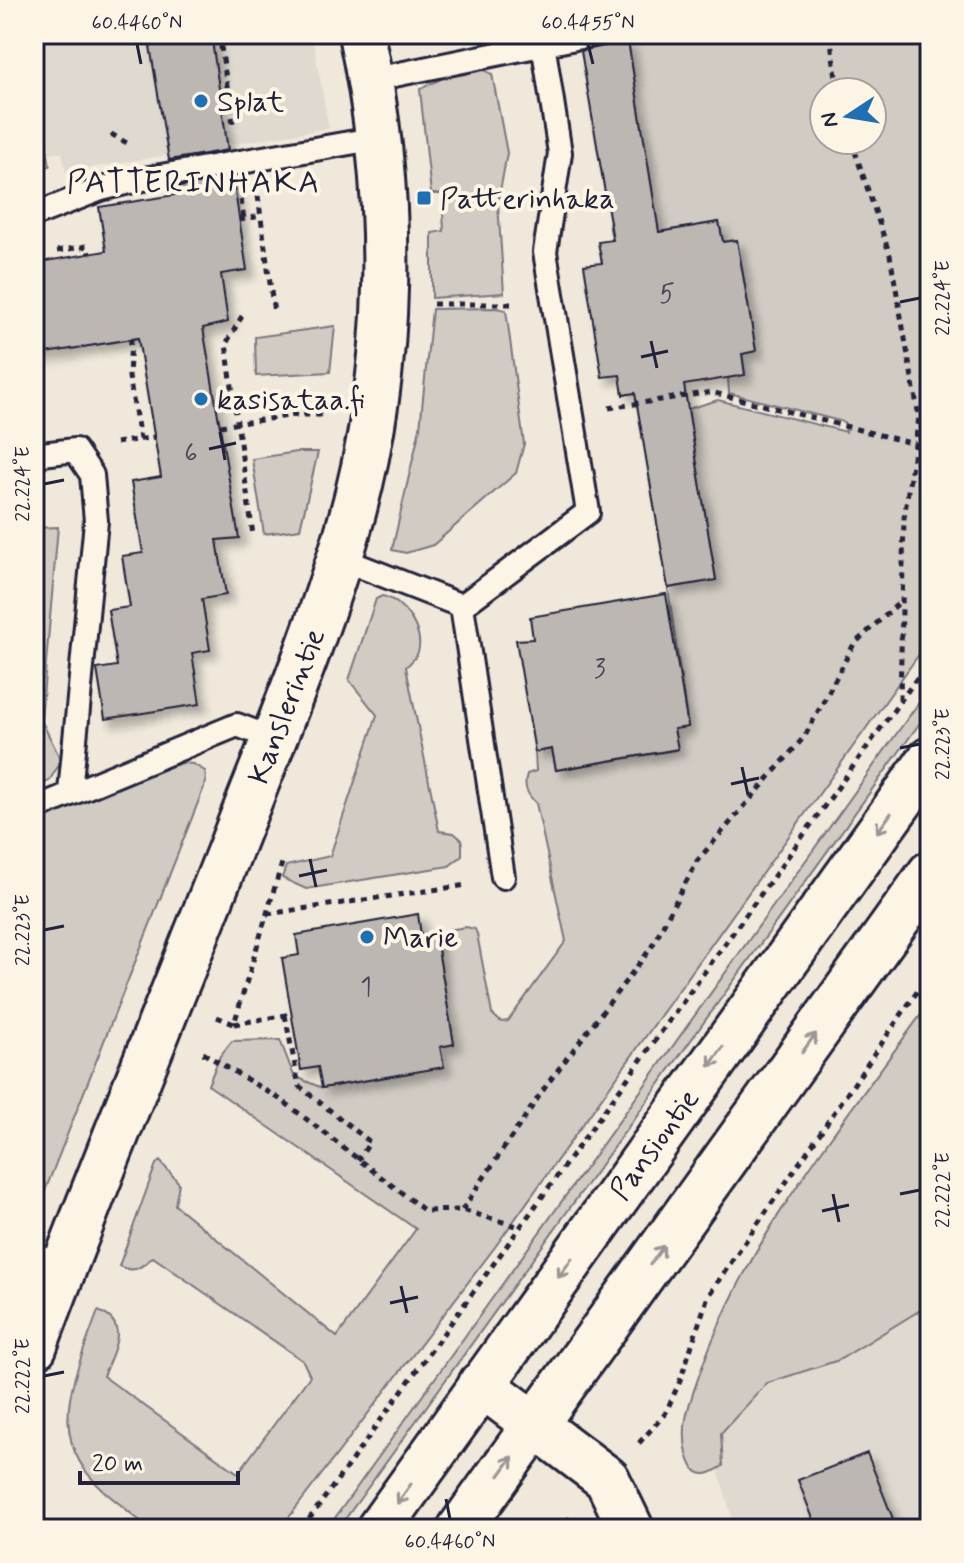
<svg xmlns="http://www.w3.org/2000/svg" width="964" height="1563" font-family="Mynerve,sans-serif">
<defs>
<filter id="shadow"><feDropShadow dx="7" dy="7" stdDeviation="4" flood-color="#0004"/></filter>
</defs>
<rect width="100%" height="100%" fill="#efe8db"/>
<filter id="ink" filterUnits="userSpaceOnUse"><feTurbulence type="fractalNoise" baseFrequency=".0125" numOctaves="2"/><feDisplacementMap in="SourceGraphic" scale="16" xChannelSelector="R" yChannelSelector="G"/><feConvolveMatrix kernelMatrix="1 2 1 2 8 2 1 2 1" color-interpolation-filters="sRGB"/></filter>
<g filter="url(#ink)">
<path fill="#e0d9cf" d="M34,34H312L329,128L66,172L62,153H48L34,72Z
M930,1071V1529H735L718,1469L723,1466L714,1370Z"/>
<path fill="#d1cbc3" stroke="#7a767f" stroke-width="2" fill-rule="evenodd" d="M668,34H930V639L495,1247L280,1529C258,1529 165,1534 152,1528C140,1523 128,1510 117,1502C40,1444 71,1386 98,1311C131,1323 113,1352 103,1376L238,1473L310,1376L303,1361L153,1257C141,1267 135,1274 119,1266L156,1164L160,1161L179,1183L175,1205L337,1337L416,1229L208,1085L220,1056L232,1041L280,1040L294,1076L322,1088L443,1067L440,1047L454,1044L435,932L466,927L475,929L477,934L492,1014L501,1022L508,1021L566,941L536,803C527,794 523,787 527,774L536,771L535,752L552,749L556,770L677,750L674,729L688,726L668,588L716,580L688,409L718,400L846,432L844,422L729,393L728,378L745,374L742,354L756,351L737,241L723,242L719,222L612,240L609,223L656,215L628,41ZM824,92H872V140H824Z
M482,69L492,74L507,153L498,203L504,293L432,298V233L444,231L442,194H431L420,89L445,77Z
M34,72L50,166L34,169Z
M496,308L506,310L524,444L516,473L433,545L406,553L392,550L420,428L432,309Z
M335,326L330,372L256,376L255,337Z
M296,452H318L300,529L264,534L252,459Z
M58,527L41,720L59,756V765L49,781L34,788V528Z
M382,596C402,599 425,631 418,652C416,658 410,663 406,667L439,831L454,833L462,840V856L449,866L306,889L282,878L286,866L330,856L377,715L349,680L376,599Z
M930,687V709L338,1529H327Z
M182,763L193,764L205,771L206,782L34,1219V822L144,775Z
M930,1002V1304L839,1360L767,1383L721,1433L723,1466C718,1469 712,1473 706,1474C694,1475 690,1464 687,1454C680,1424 690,1402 700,1373C748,1235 846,1119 930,1002Z"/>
<path fill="#bcb7b3" stroke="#22223b" stroke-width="2" filter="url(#shadow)" d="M148,34H211L228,150L169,160Z
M628,41L659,232L719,222L723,242L737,240L756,351L742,354L745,375L684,385L716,580L668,588L635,393L623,395L620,375L602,377L584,265L602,263L598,242L613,240L581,51Z
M233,178L247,270L221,274L228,322L203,328L239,538L217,540L226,595L202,599L210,650L192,653L200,704L105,719L97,669L117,666L108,610L130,607L122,556L143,553L131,482L161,477L138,338L34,355V263L106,251L99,207L175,195L174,188Z
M666,594L688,727L674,729L678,749L556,770L552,749L535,752L516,640L533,639L530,617Z
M418,914L421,935L435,932L454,1044L440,1047L444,1067L322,1088L318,1067L301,1070L282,958L299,955L296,935Z
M867,1453L897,1529H817L798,1480Z"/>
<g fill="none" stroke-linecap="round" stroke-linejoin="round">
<defs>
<path id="service" d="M370,80L595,34
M34,215L101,189L138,180L378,138
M34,455L75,450L92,475L96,521L70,792
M339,558L462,606
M34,809L237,725L274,739
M503,877L462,606L588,512L545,252L560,153L543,43
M34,1254L63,1268"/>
<path id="minor" d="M34,1347C98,1174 170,1004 237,832C276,733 317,635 347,534C395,371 396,199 361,34
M481,1384L607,1479L631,1529"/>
<path id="primary" d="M379,1529L930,760
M460,1529L930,874"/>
</defs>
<use href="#service" stroke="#22223b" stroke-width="28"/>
<use href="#minor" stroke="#22223b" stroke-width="50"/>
<use href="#primary" stroke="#22223b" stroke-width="50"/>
<path stroke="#22223b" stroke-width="5" stroke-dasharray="6 6" stroke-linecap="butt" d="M219,34L233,124
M830,34L838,92
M111,134L127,143
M851,140L890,255L919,417L915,444L930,453
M258,196L274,313
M241,200L244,219
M239,220L261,216
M57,251L87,246L89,254
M433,304H515
M242,316L226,344L253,535
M131,339L129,377L140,439
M609,408L711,392L915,444L904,518L900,700
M220,426L295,415H322
M116,443L155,437
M267,914L467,885
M285,1015L299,1086L370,1142L358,1160
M217,1017L234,1024L282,863
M234,1024L292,1014
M203,1053L283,1101L425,1211L462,1210L520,1227
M462,1210L548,1083L651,948L697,861L805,736L854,644L902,600
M639,1443L665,1414L680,1381L708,1296L930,973
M302,1529L930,660
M560,1529L570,1518"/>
<use href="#service" stroke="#fcf5e5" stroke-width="22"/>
<use href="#minor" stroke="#fcf5e5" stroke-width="44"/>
<use href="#primary" stroke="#fcf5e5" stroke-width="44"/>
</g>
<defs><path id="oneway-shaft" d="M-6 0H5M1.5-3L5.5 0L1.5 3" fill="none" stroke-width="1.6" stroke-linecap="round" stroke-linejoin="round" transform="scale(2)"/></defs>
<g stroke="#9a9698">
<use href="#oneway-shaft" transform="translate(884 823) rotate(126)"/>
<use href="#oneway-shaft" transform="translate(809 1043) rotate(-54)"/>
<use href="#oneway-shaft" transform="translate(716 1057) rotate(126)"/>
<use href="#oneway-shaft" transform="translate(657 1255) rotate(-54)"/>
<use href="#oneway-shaft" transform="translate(565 1268) rotate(126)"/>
<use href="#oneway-shaft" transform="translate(506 1466) rotate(-54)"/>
<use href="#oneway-shaft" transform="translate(404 1494) rotate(125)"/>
</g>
</g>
<path fill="none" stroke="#22223b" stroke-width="3" d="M137,44L141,64M588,44L593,64M900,302L920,298M651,341L657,368M641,357L668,351M220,432L225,460M209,449L236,443M44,484L64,480M900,748L920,744M742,767L748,795M731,784L759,778M310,859L316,887M299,876L327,870M44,930L64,926M833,1194L839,1222M900,1194L920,1190M822,1211L849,1205M401,1286L407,1313M390,1303L418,1297M44,1376L64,1372M446,1499L450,1519"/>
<g fill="#1f6fb2" stroke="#fcf5e5" stroke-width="3">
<circle cx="201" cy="101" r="8"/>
<rect x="416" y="190" width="16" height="16" rx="4"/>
<circle cx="201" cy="399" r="8"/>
<circle cx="367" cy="937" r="8"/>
</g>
<g text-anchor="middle" stroke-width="8" stroke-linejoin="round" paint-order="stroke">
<g font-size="26" fill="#484759">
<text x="667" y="302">5</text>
<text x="191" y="461">6</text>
<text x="600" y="677">3</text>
<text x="366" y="995">1</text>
</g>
<g font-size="30" fill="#22223b" stroke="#fcf5e5" text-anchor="start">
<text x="217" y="111">Splat</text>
<text x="440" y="208">Patterinhaka</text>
<text x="217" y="409">kasisataa.fi</text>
<text x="383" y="947">Marie</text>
</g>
<g font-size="30" fill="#22223b" stroke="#fcf5e5">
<text transform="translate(286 706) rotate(-69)" y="10">Kanslerintie</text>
<text transform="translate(654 1144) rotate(-54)" y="10">Pansiontie</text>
</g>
<g font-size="32" letter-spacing="2" fill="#22223b" stroke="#fcf5e5">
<text x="194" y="192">PATTERINHAKA</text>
</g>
</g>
<rect width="964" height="1563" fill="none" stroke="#fcf5e5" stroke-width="88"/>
<g transform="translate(848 116) rotate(258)"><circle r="38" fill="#fcf5e5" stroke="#a5a1a1" stroke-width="2"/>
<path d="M0-6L14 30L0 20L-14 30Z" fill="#1f6fb2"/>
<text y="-12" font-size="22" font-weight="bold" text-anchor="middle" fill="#22223b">N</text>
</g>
<path d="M80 1471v12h158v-12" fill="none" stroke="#22223b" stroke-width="4"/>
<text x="92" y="1471" font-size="24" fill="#22223b" stroke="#fcf5e5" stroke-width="6" paint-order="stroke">20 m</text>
<rect x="44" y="44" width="876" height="1475" fill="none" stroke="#22223b" stroke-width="3"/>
<g font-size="20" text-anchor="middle" fill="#22223b">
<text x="137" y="29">60.4460°N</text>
<text x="588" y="29">60.4455°N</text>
<text transform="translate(942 298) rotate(-90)" y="7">22.224°E</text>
<text transform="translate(22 484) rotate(-90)" y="7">22.224°E</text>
<text transform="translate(942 744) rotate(-90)" y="7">22.223°E</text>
<text transform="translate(22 930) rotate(-90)" y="7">22.223°E</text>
<text transform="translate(942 1190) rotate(-90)" y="7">22.222°E</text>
<text transform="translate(22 1376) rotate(-90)" y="7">22.222°E</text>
<text x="450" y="1548">60.4460°N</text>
</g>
</svg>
